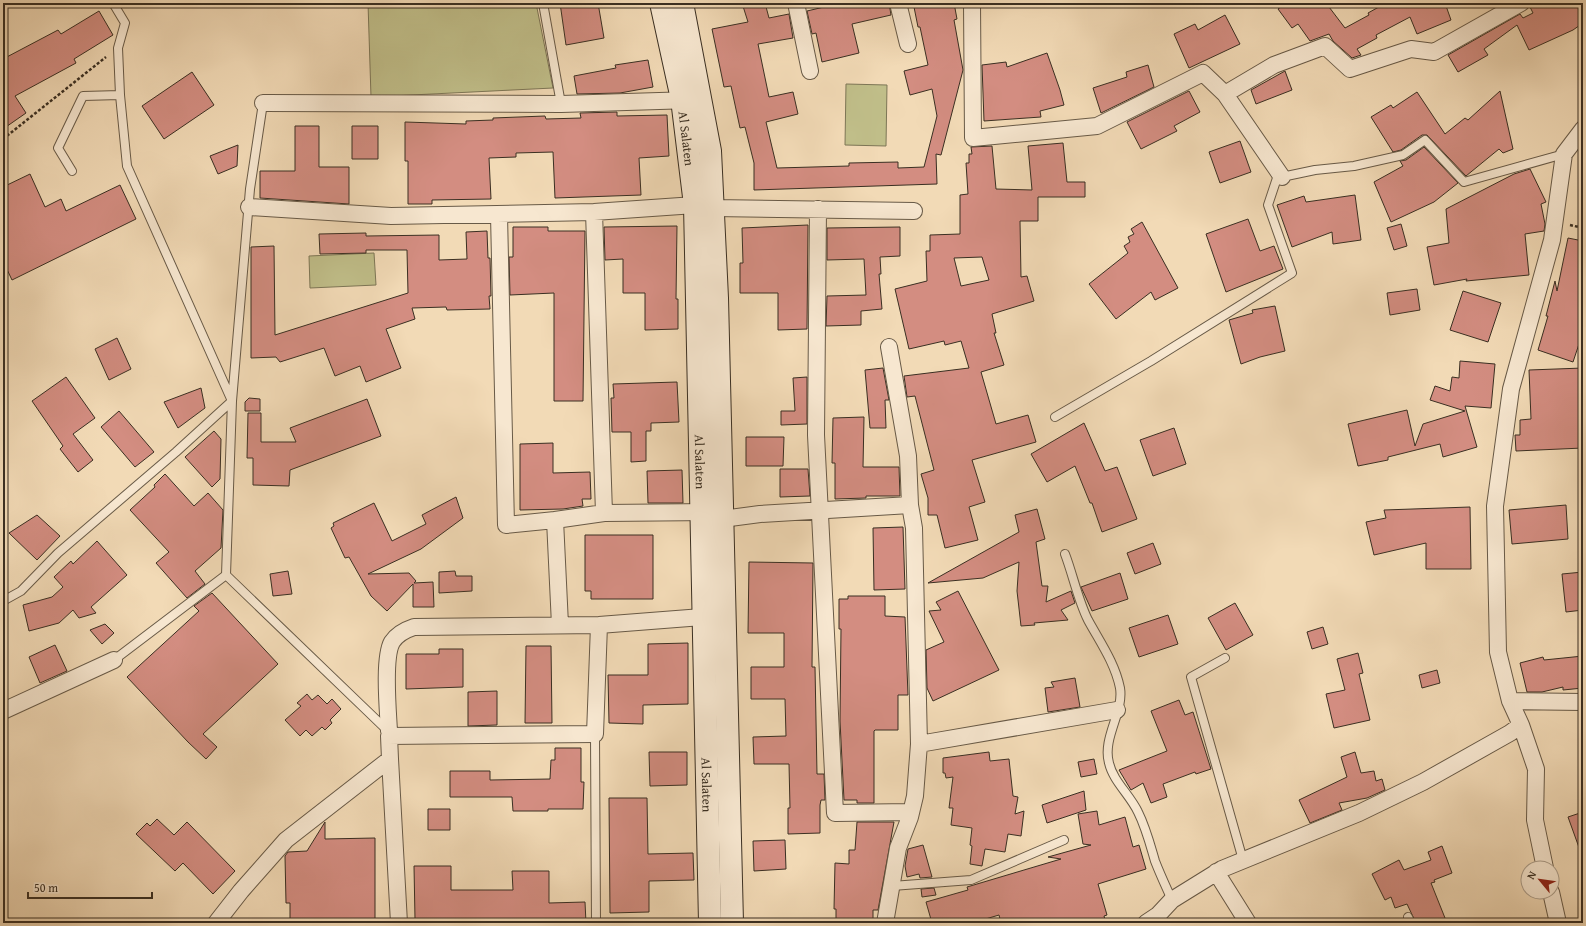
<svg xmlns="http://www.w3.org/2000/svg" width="1586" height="926" font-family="'Gentium Book Plus',serif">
<rect width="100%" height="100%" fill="#f2dab6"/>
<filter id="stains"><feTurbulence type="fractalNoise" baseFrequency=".005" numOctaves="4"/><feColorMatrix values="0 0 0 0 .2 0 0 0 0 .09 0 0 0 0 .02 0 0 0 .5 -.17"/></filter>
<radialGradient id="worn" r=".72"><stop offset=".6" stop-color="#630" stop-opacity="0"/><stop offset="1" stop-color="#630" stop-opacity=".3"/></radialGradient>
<path fill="#c0be89" stroke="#7d7656" d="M368,3H536L553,88L371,97Z
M846,84L887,85L886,146L845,145Z
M374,253L376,285L310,288L309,256Z"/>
<path fill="#d38d81" stroke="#3a2f22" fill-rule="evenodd" d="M560,3H598L604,38L566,45Z
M742,3H765L769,18L789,14L793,38L758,44L769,97L793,92L798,114L766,122L777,168L849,166V163L898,162V168L924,167L937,116L932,89L910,95L904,71L928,65L920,27H918L914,7H916L915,3H954L957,19L954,20L963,70L941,155L936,154L937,184L754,190V163L745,127L740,128L731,86L724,87L712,29L748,22Z
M841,3H889L891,15L852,24L859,53L822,62L816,33L812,34L807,11Z
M1286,3H1326L1345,28L1369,15L1368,13L1386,3H1445L1451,20L1417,34L1410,17L1376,35L1377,38L1357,49L1361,55L1352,58L1333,41L1329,34L1310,41L1298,24L1292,28L1278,9Z
M1537,3H1583V23L1573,30L1529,50L1517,25L1484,49L1488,55L1458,72L1448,55L1520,14L1523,18L1533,13L1530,7Z
M99,11L113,35L74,59L76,63L15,96L26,113L3,129V59L58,30L61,34Z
M1225,15L1240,44L1189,68L1174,34L1195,24L1198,30Z
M1047,53L1060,90L1064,105L1040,111L1041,117L984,121L982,65L1006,62L1007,67Z
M648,60L653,87L620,93L577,94L574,76L616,68L615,65Z
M1148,65L1154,87L1101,113L1093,88L1127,77L1126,72Z
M1285,71L1292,90L1256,104L1251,90Z
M192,72L214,105L164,139L142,106Z
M1189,91L1200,112L1174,126L1177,131L1141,149L1127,122Z
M1500,91L1513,149L1503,153L1499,149L1466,176L1427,135H1422L1401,150L1393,152L1371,117L1391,105L1393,108L1417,92L1445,134L1465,118L1468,120Z
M617,112V116L667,115L669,156L639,158L641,195L555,198L553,152L516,153V157L489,158L491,199L432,200V204H408V161H405V122L466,124V121L493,120V118L545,116L546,119L581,118L580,113Z
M295,126H319V167H349V204L260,198V171H295Z
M352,126H378V159H352Z
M1240,141L1251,172L1220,183L1209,152Z
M1063,143L1067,182H1085V197H1038V221H1020L1021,277L1027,276L1034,301L992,314L996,333H994L1004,365L981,372L996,424L1028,415L1036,442L972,460L985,502L969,507L978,540L945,548L937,515H928V498L921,474L934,470L915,396L907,397L904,376L969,368L961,341L945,345L944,341L909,349L895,289L927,281L926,251H930V235L960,234V195L968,194L966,163H969V154H972L971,147L992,146L996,189L1032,190L1028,146ZM982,257L989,280L961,286L954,258Z
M238,145L237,166L218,174L210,156Z
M1424,147L1458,183L1434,202L1391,222L1374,182L1403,166L1400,161L1406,160Z
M1530,169L1546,202L1541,204L1545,224L1544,231L1525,234L1529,275L1466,281L1467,279L1434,285L1427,247L1449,243L1446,209L1514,174Z
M30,174L45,207L61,199L66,211L120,185L136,219L12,280L3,261V187Z
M1355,195L1361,240L1333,244L1332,232L1292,247L1277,205L1304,196L1306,202Z
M1248,219L1260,251L1274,246L1283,269L1226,292L1206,234Z
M1142,222L1178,288L1155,300L1151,292L1116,319L1089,284L1128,253L1124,246L1130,242L1128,237L1134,234L1131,229Z
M1401,224L1407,246L1394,250L1387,228Z
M808,225L807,329L778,330V293H740V263H743L742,228Z
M677,226L676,299H678V329L645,330V293H623V259L605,260L604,227Z
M513,227H548V231H585L583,401H554V293L510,295L509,257H513Z
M900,227V256L880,257L881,274H879L882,309L861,311V325L826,326L827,296L866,295L864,259L827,260V228Z
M487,231L488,258H490L491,296H489L490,309L447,310L446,307L412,308L415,319L386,329L401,368L366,382L360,366L335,376L324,348L280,362L276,357L251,358V247L274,246L275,335L408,293L407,250H366V253L320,254L319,234L366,233V236L439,235V260L467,259L466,232Z
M1568,238L1583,241V317L1579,331L1583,332L1573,362L1538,350L1548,316H1546L1555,281L1557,291Z
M1417,289L1420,310L1390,315L1387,293Z
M1463,291L1501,303L1488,342L1450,330Z
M1275,306L1285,351L1260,357L1241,364L1229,320L1253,313L1252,310Z
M117,338L131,369L109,380L95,349Z
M1460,361L1495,364L1491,408L1465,406L1477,447L1443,457L1440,444L1388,457V460L1358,466L1348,424L1407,410L1415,446L1423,424L1465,411L1430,400L1435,386L1450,391L1452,377L1459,378Z
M883,368L889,400H885L886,428H870L865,370Z
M1583,368V448L1516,451L1515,435H1520V420L1531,419L1529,370Z
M66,377L95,418L73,434L93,460L78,472L60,449L63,446L32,401Z
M807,377V424L781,425V411H795L793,378Z
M677,382L679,422L651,423V431H646V461L631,462V432H612L611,398H614L613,384Z
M201,388L205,408L178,428L164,402Z
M249,398L260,399V411H245V402Z
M367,399L381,436L290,470L289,486L253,485V458H247L248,413H261V442H296L290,428Z
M119,411L154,452L135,467L101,427Z
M864,417L863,467H899L900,496H866V498L835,499V463H832L833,418Z
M1084,423L1105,471L1117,467L1137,519L1102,532L1092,503H1090L1075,466L1047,482L1031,454Z
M1174,428L1186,464L1153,476L1140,440Z
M214,431L221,439L220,479L212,487L185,457Z
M746,437H784L783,466H746Z
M553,443V473L590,472L591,499H582L583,506L563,509L520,510V444Z
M780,469H808L810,496L780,497Z
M682,470L683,503H648L647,471Z
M165,474L194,506L208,493L223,510L221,548L195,571L205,584L187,598L156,563L169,552L130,510L155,487L154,485Z
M456,497L463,518L421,549L368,574L409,573L416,581L414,583L433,582L434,607H413V584L387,611L371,596L349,557L345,558L331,528L334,526L333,523L374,503L392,541L426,524L422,515Z
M1566,505L1568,539L1512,544L1509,510Z
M1470,507L1471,569H1426V543L1374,555L1366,522L1386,518L1384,510Z
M1037,509L1045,539L1036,542L1042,586H1048L1046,602L1071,591L1075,603L1061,610L1068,620L1034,623L1035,625L1021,626L1017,591L1019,562L983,578L928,583L1019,532L1015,515Z
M37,515L60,536L37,560L9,533Z
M903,527L905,589L874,590L873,528Z
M585,535H653V599H591V591H585Z
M97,541L127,575L91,607L96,613L79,618L73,610L59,623L29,631L23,605L52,597L63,587L54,577L71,561L73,564Z
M1153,543L1161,564L1135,574L1127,553Z
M749,562L813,563L812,667H815L817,774H824L825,800H821L820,805V833L788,834V808H790L789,764H754L753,737L786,736L785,699H751V667H784V633H748Z
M288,571L292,594L273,596L270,574Z
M455,571L456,576H472V591L439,593V572Z
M1583,572V610L1566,612L1562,574Z
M1120,573L1128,599L1092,611L1081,587Z
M958,591L999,670L933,701L927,688L926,650L944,642L929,611L941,610L936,602Z
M212,593L278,664L203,734L217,747L206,759L188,742L127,677L199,611L194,606Z
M848,596H885V616L905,617L908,695H898V730H875L874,731V803H857V800H844L840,721L841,629H839V599H848Z
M1235,603L1253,635L1226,650L1208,618Z
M1168,615L1178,644L1139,657L1129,628Z
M105,624L114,633L102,644L90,630Z
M1323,627L1328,644L1312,649L1307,632Z
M688,643V704L643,705V724L609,723L608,675H648V644Z
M55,645L67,671L40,683L29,657Z
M526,646H551L552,723H525Z
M439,649H463V687L406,689V654H439Z
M1358,653L1363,673L1359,674L1370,720L1334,728L1326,694L1345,690L1337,659Z
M1583,656V688L1563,690V687L1542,692H1527L1520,663L1543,657L1544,660Z
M1437,670L1440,683L1422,688L1419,675Z
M1075,678L1080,707L1048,712L1045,688L1054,687L1051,682Z
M497,691V725L468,726V692Z
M307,694L312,700L318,695L327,704L332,699L341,709L330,720L332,723L325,730L322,727L312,736L306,730L300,736L285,720L301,706L297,703Z
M1179,700L1185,715L1193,712L1211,769L1196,774L1195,772L1163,784L1167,797L1151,803L1143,783L1131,790L1119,770L1167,751L1151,711Z
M555,748H581V782H584L583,809H548V811H513L512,797H450V771H490V780L550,779L551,760H555Z
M649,752H687V785L650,786Z
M989,752L990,761L1009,759L1013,796L1018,797L1015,814L1024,811L1021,836L1008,834L1005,852L985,849L982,866L970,864L972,846L970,845L972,828L951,825L953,808H949L953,777L946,778L945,773H943V758Z
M1355,752L1361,773L1374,771L1376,781L1382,779L1385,790L1367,798L1339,803L1342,810L1310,823L1299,800L1347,777L1341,757Z
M1094,759L1097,774L1081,777L1078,762Z
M1084,791L1086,810L1047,823L1042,805Z
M609,798H647L648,854L693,853L694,880L649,881V912L610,913Z
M428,809H450V830H428Z
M1097,811L1099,825L1125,817L1133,847L1139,845L1146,869L1098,884L1107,915L1104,916L1106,923H1001L999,915L972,923H932L926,902L968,890L967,887L1061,859L1048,857L1091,845L1083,844L1078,814Z
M1583,812V853H1581L1568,817Z
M157,819L174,835L187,822L235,871L213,894L183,863L175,871L136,834L147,823L150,826Z
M325,822V839L375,838V923H290V903H286L285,856L288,852L307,851Z
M857,822H894L878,910H873V923H836V909H834L835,863L849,864V850H855Z
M785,840L786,869L754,871L753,841Z
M923,845L932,877L920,878L919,874L907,877L905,866L908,849Z
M1442,846L1452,873L1434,880L1435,882L1431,883L1447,923H1416L1407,904L1395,908L1391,897L1385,900L1372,874L1399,860L1404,870L1431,860L1428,852Z
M414,866H451V890H513L512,871H549V903L585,902L586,923H455V919H415Z
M934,888L936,895L922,897L921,889Z"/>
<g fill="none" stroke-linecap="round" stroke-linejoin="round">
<defs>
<path id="service" d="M543,3L561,104
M72,171L58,148L83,96L120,95
M1055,417L1151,361L1292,273L1268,205L1277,178L1315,170L1354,166L1403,155L1425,140L1464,182L1564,154
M1065,554C1073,575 1078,600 1088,620C1100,642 1115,663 1120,688C1124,712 1102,738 1109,763C1113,781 1130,795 1138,812C1146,828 1150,844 1155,861C1160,874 1166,887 1172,900
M226,575L232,401L250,189L263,103
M3,601L21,591L58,553L176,452L232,401L127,166L120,95L118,48L125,23L113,3
M1225,658L1191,677L1243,860
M114,660L226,575L387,730
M595,734L596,923
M892,886L971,880L1064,840
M1408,917L1411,923"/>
<path id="minor" d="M796,3L810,71
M898,3L908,44
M972,3L973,138L1097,126L1203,73L1225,94L1282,177
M1225,94L1274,65L1325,46L1350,69L1411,49L1434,52L1521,3
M263,103L561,104L692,100
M249,207L391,216L594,212L695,205L713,208L914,211
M818,209L816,435L835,813L911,812
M594,212L604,513
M499,215L506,525L555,520
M722,519L760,514L910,505
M560,625L555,520L604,513L712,512
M1510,701L1583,702
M3,711L114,660
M1521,725L1536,769L1535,820L1545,868
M389,731C388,711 383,658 392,642C397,634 405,630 414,627L599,625L715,616
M919,744L1117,710
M390,759L399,923
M1216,872L1248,923
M1551,892L1558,923
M216,923L241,891L286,840L390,759L389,736L595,734L599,625
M885,923L898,848L910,817L915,796L919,744L914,528L910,505L908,456L889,347
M1146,923L1158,915L1172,900L1222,869L1359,813L1423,782L1510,733L1521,725L1510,701L1498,652L1495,506L1511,389L1552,240L1564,154L1583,129"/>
<g id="secondary">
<path id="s1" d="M661,3L682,99L695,205L710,923"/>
<path d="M682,3L710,151L717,298L732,923"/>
</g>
</defs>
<use href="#service" stroke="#685a47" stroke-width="10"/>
<use href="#minor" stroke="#685a47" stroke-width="18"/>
<use href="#secondary" stroke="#3a2f22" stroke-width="24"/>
<path stroke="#3a2f22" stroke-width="2.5" stroke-dasharray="3 2" stroke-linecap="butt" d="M3,139L106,57
M1570,225L1583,228"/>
<use href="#service" stroke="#f7e7d0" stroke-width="8"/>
<use href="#minor" stroke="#f7e7d0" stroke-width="16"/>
<use href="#secondary" stroke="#f7e7d0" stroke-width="22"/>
</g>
<g text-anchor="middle" stroke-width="3" stroke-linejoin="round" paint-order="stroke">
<g font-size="13" fill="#3a2f22" stroke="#f7e7d0">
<text dy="5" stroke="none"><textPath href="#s1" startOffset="138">Al Salaten</textPath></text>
<text dy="5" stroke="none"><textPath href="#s1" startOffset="462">Al Salaten</textPath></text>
<text dy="5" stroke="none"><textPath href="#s1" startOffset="785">Al Salaten</textPath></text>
</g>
</g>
<rect width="1586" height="926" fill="none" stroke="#f2dab6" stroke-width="16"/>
<rect x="4" y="4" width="1578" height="918" fill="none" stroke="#3a2f22" stroke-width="2"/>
<rect x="8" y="8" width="1570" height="910" fill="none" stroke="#3a2f22"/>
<g transform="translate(1540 880) rotate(299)"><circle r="19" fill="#f7e7d0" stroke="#ab9d8a"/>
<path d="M0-3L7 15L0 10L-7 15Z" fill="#8f2418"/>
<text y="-6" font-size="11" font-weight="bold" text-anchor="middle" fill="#3a2f22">N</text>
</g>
<path d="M28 892v6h124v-6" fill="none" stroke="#3a2f22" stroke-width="2"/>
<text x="34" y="892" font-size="12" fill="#3a2f22" stroke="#f7e7d0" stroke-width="3" paint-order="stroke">50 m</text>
<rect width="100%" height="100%" filter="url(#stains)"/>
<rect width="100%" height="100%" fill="url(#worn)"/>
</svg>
